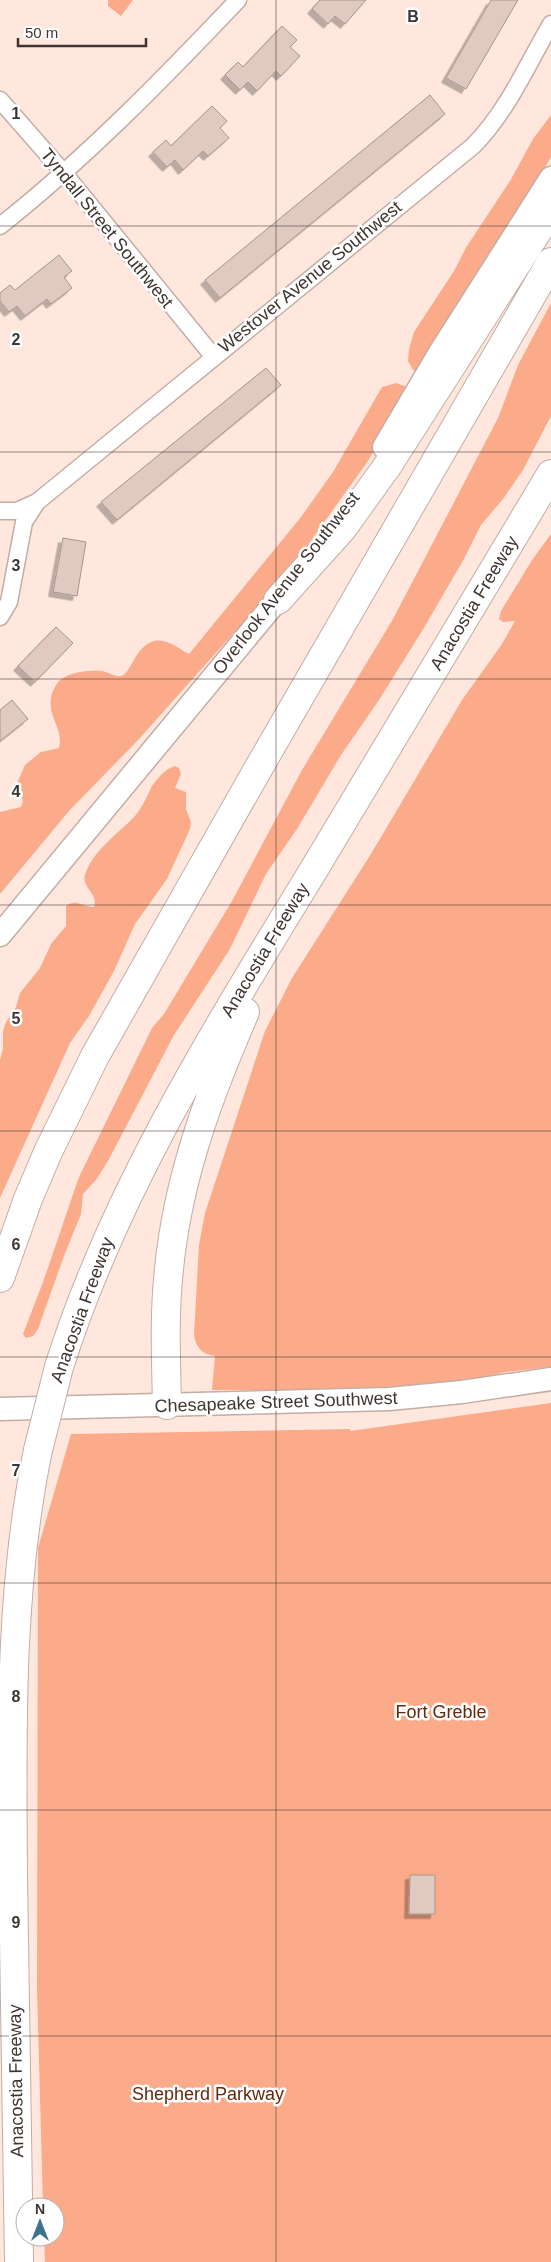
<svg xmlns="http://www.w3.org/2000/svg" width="551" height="2262" font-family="Arial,sans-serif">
<defs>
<filter id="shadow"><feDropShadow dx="-4.5" dy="4.5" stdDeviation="0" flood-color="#0004"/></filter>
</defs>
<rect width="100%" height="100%" fill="#ffe7de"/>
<path fill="#fbab8a" d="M108,0H133L121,16L108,6Z
M551,115V157L510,227L482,265L417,372L413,370L408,361L409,349L414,332L454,271L467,246L510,181L533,139Z
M551,303V416L523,470L503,499L481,525L464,559L422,631L379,700L341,755L297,829L266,874L230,949L174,1035L108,1161L96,1180L83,1194L81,1214L64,1256L38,1329L33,1336L26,1338L23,1334L43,1282L79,1177L152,1028L164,1014L232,901L302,770L393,619L498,418L518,365Z
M396,383L405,386L406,395L368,461L290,570L139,739L69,811L0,894V812L21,807L23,802L18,781L25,765L41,752L59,748C65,726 40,712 56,685C64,672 88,670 102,671C108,672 115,677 121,676C131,674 135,646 154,641C167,638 179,649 189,654L301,517L333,472L382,387Z
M551,534V1367L505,1372L462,1383L328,1390H212L215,1356C202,1354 196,1348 194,1335L199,1245L205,1213L265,1031L292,978L371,854L462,700L502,644L515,621L503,622L499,619L501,611L532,560Z
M175,766L179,768L181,774L175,788L186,792V809L191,822L190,829L167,879L135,924L114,971L89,1016L70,1043L0,1198V1060L3,1048V1031L6,1022L16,1007L20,993L40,968L51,944L66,926V906C75,898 84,907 94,907C99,894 81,887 85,875C93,850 118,834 135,816C142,808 147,796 152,786C157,779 166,768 175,766Z
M551,1403V2262H45L44,2237H55V2207H43L37,1988L38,1548L71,1434L350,1429V1431Z"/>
<path fill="#e0c9c0" stroke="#a9948b" filter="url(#shadow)" d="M320,0H366L345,24L335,16L328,24L312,9Z
M491,0H518L466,89L446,78Z
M282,26L297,40L290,47L300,56L281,76L276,71L257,91L248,82L240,90L225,75L238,62L243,67Z
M430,95L445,114L220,298L205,280Z
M212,106L227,121L220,128L229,138L208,156L203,151L183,170L175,160L167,167L153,152L166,140L171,146Z
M59,255L72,271L64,277L72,288L51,304L47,299L25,316L17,306L9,312L0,301V293L10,285L15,290Z
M266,368L281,385L117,520L101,502Z
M63,538L86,542L77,596L53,592Z
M56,627L73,643L35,682L18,666Z
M12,700L28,719L0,741V710Z
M410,1875H435V1914H409Z"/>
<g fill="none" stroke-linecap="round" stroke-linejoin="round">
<defs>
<path id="street" d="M0,100L63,172L213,356
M0,226C86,158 163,79 238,0
M37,502L473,146C507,112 527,65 551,24
M0,511H17L37,502L24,522L9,602L0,617"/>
<path id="secondary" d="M384,447L439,354L551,178
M0,935L288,587
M0,1409L389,1399L462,1392L551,1379"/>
<path id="highway" d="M278,600L342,529L388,465L551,210
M0,1278L28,1199L48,1152L95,1056L258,769L551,262
M59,1367C116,1187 218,1027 316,866C395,735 473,604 551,474
M167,1405C166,1360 164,1314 169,1269C178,1177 209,1095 245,1012
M19,2262C17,2133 15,2003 13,1874C12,1731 9,1590 38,1450"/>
</defs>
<use href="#street" stroke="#c3ada4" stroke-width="19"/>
<use href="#secondary" stroke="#c3ada4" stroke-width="25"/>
<use href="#highway" stroke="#c3ada4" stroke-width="30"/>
<use href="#street" stroke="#fff" stroke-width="16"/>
<use href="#secondary" stroke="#fff" stroke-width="22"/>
<use href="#highway" stroke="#fff" stroke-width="28"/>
<defs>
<path id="highway-bridge" d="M38,1450L59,1367"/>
</defs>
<use href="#highway-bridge" stroke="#c3ada4" stroke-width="30" stroke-linecap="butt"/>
<use href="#highway-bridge" stroke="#fff" stroke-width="28"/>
</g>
<path fill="none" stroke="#3e3531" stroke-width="1" stroke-opacity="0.55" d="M276,0V2262M0,226H551M0,452H551M0,679H551M0,905H551M0,1131H551M0,1357H551M0,1583H551M0,1810H551M0,2036H551"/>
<g text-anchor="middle" stroke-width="5" stroke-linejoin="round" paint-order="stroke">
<g font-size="18" fill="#3e3531" stroke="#fff">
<text transform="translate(107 228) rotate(51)" y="6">Tyndall Street Southwest</text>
<text transform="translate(310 277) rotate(-39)" y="6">Westover Avenue Southwest</text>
<text transform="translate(286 583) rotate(-52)" y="6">Overlook Avenue Southwest</text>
<text transform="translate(474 603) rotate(-59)" y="6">Anacostia Freeway</text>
<text transform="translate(265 950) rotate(-59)" y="6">Anacostia Freeway</text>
<text transform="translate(82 1310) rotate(-70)" y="6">Anacostia Freeway</text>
<text transform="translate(276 1402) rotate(-2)" y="6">Chesapeake Street Southwest</text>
<text transform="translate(16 2081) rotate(-91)" y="6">Anacostia Freeway</text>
</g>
<g font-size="18" fill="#64290b" stroke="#fff">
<text x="441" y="1718">Fort Greble</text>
<text x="208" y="2100">Shepherd Parkway</text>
</g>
</g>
<g font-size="16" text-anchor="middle" font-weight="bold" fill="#3e3531" stroke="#fff" stroke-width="5" stroke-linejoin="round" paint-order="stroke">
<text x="413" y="22">B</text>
<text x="16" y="119">1</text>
<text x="16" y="345">2</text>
<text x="16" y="571">3</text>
<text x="16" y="797">4</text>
<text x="16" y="1024">5</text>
<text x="16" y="1250">6</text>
<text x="16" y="1476">7</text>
<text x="16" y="1702">8</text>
<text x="16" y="1928">9</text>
</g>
<g transform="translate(40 2222)"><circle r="24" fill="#ffffff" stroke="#b2aead"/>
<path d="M0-4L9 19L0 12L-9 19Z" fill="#3b728d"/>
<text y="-8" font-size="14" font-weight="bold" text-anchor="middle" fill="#3e3531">N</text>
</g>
<path d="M18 38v8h128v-8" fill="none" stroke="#3e3531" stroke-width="2.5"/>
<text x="25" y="38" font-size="15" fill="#3e3531" stroke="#ffffff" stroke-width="4" paint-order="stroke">50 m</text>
</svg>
